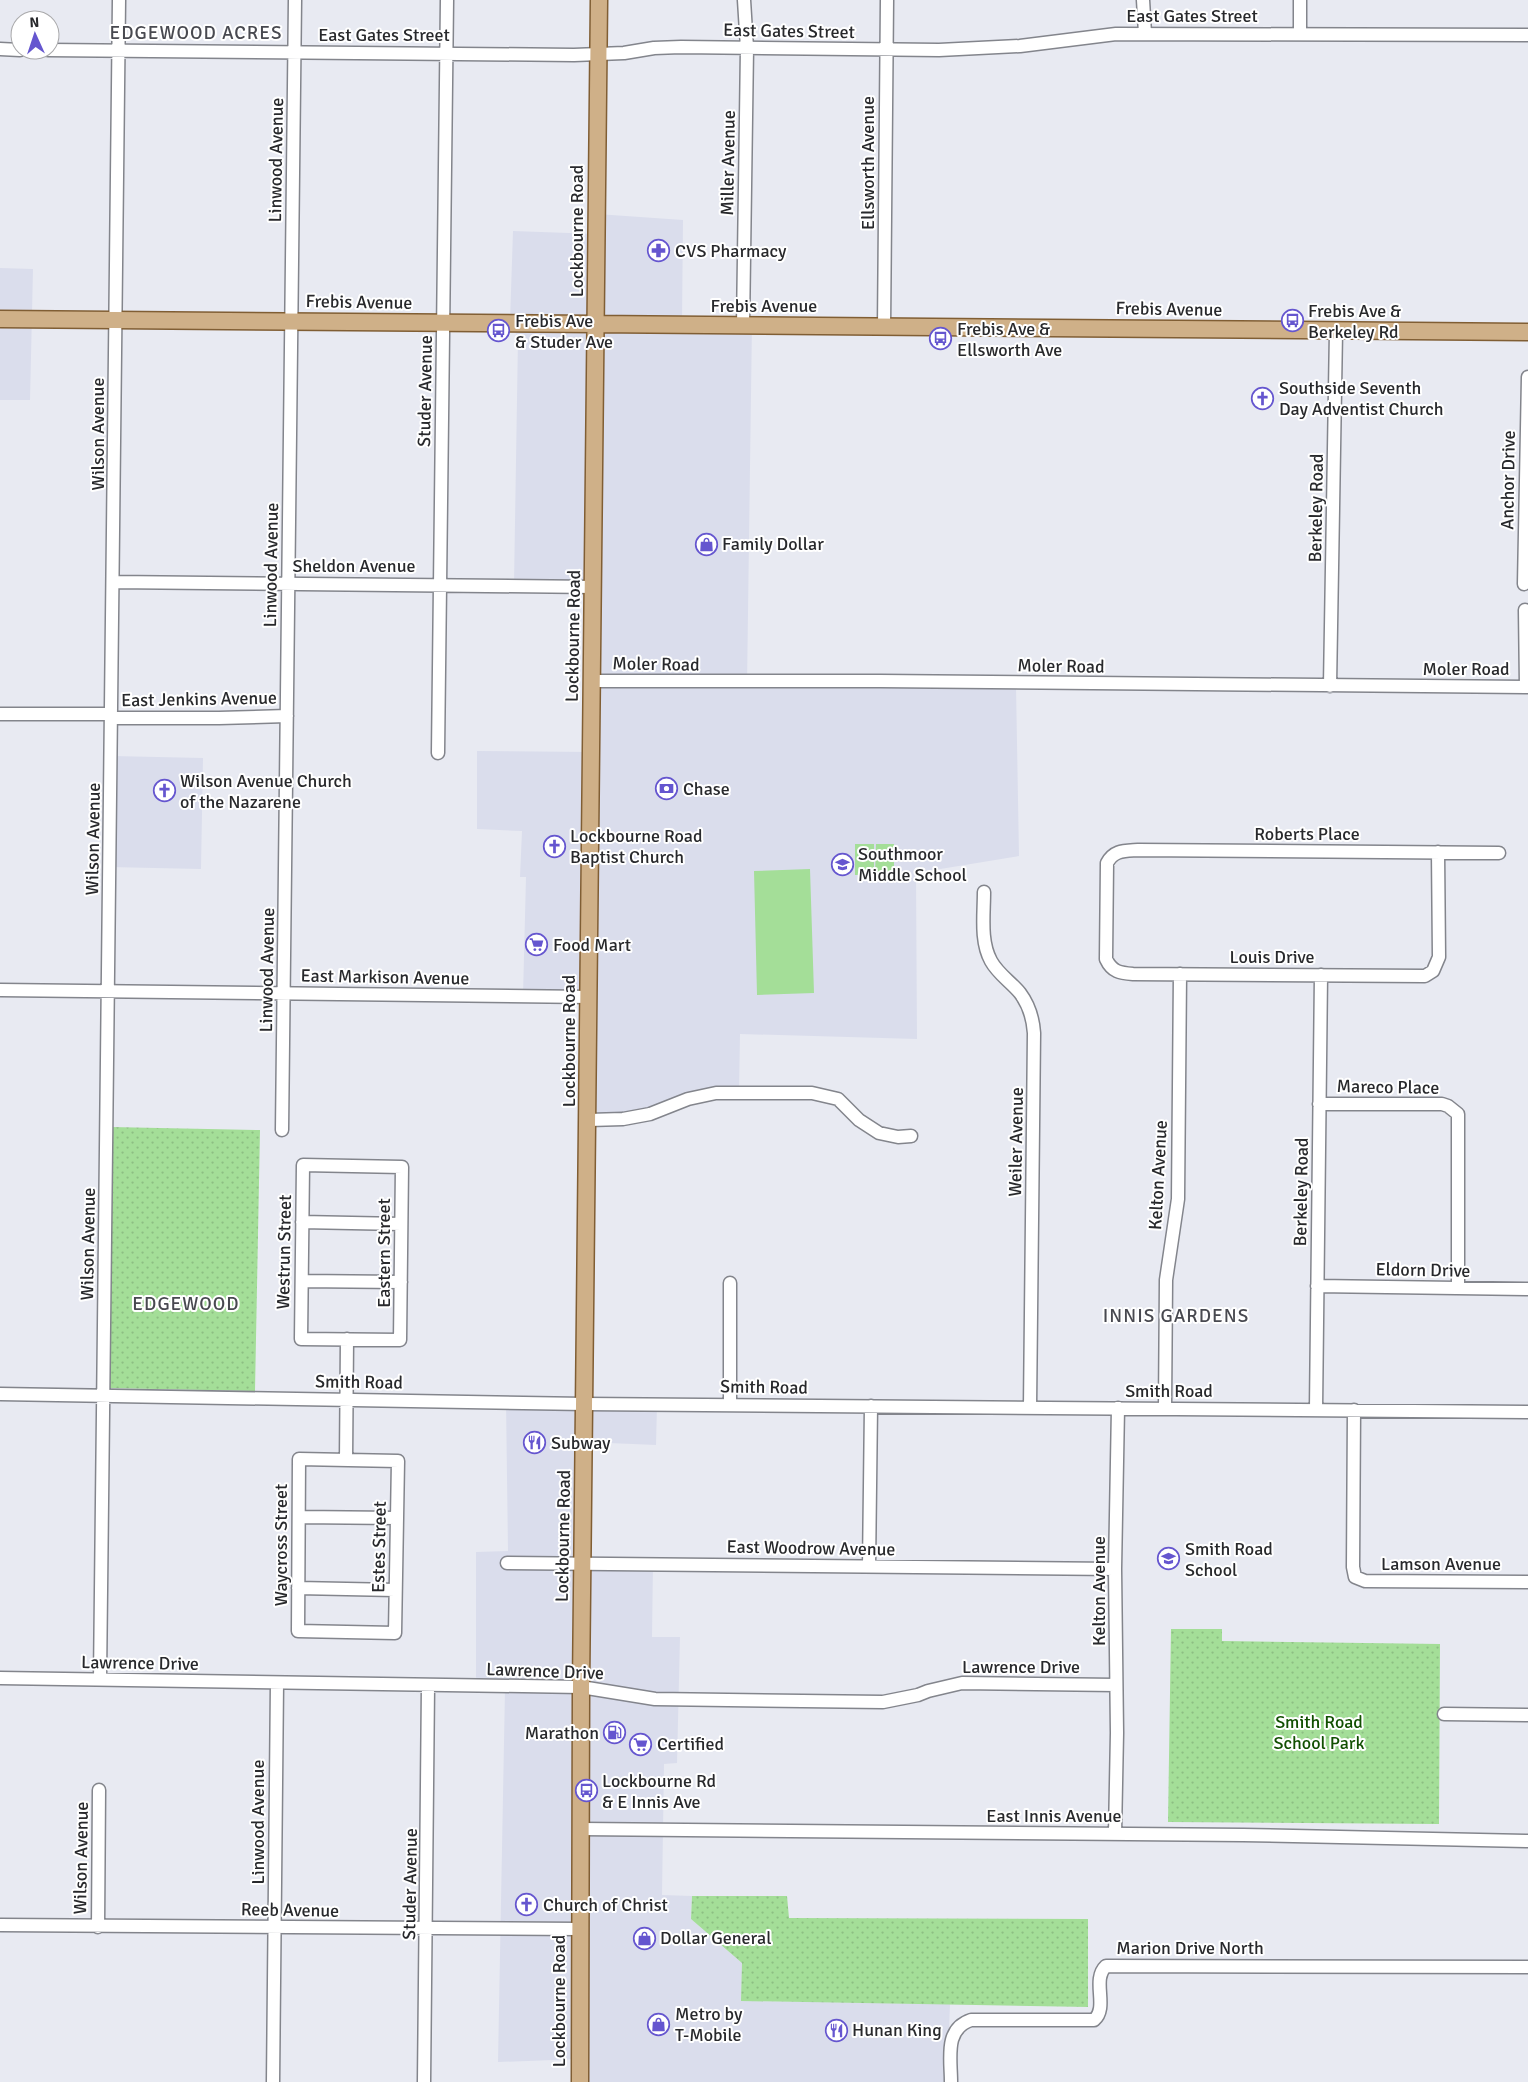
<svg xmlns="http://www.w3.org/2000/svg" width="1528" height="2082" font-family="Signika,sans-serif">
<defs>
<pattern id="grass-dots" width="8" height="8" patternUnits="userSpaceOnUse" patternTransform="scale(1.25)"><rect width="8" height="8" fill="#a4de98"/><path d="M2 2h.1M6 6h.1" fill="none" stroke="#8dbe83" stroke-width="1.8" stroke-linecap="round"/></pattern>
</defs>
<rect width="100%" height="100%" fill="#e8eaf2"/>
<path fill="#daddec" d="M597,214L683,220L682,322H752L747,686H1016L1019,856L916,873L917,1039L740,1034L739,1091L626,1119H587L588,998L523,996L526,877H520L522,831L477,829V751L591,752L594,587L514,584L518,338L510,322L513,231L597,234Z
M0,268L33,269L30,400H0Z
M112,756L203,758L201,869L109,867Z
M506,1401L657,1405L656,1445L585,1442L583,1562L653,1563L652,1637H680L677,1763L664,1764L662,1895L692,1896L691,1919L742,1963V2001L950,2004L947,2082H580L579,2059L498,2062L505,1689L476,1688V1552L508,1551Z"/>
<path fill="url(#grass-dots)" d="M111,1127L260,1130L255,1391L106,1388Z
M1171,1629H1222V1641L1440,1644L1439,1824L1168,1822Z
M692,1896H787L789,1918L1088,1919V2007L741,2001L742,1963L691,1919Z"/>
<path fill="#a4de98" d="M855,844H874V875H855Z
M876,844H894V875H875Z
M810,869L814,993L757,995L754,871Z"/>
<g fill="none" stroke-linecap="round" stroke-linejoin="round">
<defs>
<path id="minor" d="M1143,0L1145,33
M1300,33V0
M0,49L20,50
M48,50L574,55L624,53L654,48L681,47L939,50L1020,46L1116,34L1528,35
M743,326L747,48L744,0
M884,327L887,0
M114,582L594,587
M1524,584L1528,377
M1525,610L1526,687
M593,681H880L1528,687
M1330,686L1336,331
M0,714H111
M111,718H219L287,716
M438,753L447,0
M1438,852L1439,957L1433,971L1425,976L1133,974C1120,973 1112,972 1106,959L1107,863C1114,850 1124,851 1138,850L1499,853
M984,892C984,915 980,941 991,961C998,974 1011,982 1020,993C1029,1005 1033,1018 1034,1033L1030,1407
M0,990L589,997
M1319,1104H1442L1448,1106L1458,1114V1288
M589,1120L623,1119L650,1114L688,1099L716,1093H812L838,1099L859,1120L879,1133L898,1137L911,1136
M282,1130L295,0
M303,1165L402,1167L400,1340L301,1339Z
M302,1222L401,1224
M302,1281L401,1282
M1317,1286L1528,1289
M0,1394L585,1404L1528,1412
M730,1404V1283
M1165,1409L1166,1280L1178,1199L1180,974
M1316,1409L1321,975
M1354,1410L1353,1567L1355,1577L1365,1581L1528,1582
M299,1459L398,1461L395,1633L298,1631Z
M346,1460L347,1339
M299,1517L397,1518
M507,1563L1115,1569
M869,1567L871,1406
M298,1588L395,1590
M0,1678L581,1687L655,1699L883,1702L918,1695L928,1691L962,1683L1116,1685
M100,1679L119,0
M1444,1714L1528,1715
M581,1829L1243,1835L1528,1841
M1115,1834L1117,1733L1115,1569L1118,1408
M0,1925L579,1929
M98,1927L99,1790
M273,2082L277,1683
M424,2082L428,1686
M951,2082C951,2058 944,2029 971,2020H1094C1109,2007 1091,1980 1106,1966L1528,1967"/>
<path id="major" d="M0,319L1528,332
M580,2082L581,1687L599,0"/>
</defs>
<use href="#minor" stroke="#83858c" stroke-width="15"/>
<use href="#major" stroke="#805e34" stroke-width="19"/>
<use href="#minor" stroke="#fff" stroke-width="12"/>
<use href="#major" stroke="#cfb088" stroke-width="16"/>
</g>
<defs>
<symbol id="pharmacy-ring" viewBox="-11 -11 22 22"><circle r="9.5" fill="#fff" stroke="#6556cf" stroke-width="1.5"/><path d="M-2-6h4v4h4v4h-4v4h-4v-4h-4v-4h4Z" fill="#6556cf"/></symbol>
<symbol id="bus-ring" viewBox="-11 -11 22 22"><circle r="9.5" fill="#fff" stroke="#6556cf" stroke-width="1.5"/><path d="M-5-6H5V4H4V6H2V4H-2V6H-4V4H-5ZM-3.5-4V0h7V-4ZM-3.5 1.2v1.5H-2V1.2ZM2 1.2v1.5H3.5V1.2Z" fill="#6556cf"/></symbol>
<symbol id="church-ring" viewBox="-11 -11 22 22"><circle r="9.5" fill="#fff" stroke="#6556cf" stroke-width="1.5"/><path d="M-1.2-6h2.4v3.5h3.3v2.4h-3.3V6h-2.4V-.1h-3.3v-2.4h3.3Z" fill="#6556cf"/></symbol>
<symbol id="shop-ring" viewBox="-11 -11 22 22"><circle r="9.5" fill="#fff" stroke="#6556cf" stroke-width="1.5"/><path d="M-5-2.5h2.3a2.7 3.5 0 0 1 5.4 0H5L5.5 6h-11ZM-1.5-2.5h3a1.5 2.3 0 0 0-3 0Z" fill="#6556cf"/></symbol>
<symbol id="bank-ring" viewBox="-11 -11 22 22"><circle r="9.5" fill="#fff" stroke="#6556cf" stroke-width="1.5"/><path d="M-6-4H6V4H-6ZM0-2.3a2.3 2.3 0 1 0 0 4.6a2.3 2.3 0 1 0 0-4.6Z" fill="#6556cf"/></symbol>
<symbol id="school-ring" viewBox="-11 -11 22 22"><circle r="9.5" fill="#fff" stroke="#6556cf" stroke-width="1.5"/><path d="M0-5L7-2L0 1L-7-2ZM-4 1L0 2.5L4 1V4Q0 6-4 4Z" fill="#6556cf"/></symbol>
<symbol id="supermarket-ring" viewBox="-11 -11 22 22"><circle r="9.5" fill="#fff" stroke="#6556cf" stroke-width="1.5"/><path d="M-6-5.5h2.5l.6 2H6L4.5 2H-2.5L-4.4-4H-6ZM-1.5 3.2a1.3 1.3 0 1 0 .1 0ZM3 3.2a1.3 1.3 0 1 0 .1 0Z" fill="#6556cf"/></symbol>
<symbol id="restaurant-ring" viewBox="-11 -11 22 22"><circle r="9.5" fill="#fff" stroke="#6556cf" stroke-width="1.5"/><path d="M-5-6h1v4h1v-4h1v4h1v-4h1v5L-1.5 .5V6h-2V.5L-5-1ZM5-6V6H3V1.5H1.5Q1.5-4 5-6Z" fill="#6556cf"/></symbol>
<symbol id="fuel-ring" viewBox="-11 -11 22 22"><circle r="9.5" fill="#fff" stroke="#6556cf" stroke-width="1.5"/><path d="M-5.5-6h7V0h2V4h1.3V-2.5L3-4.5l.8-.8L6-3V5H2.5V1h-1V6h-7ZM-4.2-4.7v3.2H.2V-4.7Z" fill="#6556cf"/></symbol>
</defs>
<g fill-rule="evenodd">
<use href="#pharmacy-ring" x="646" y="238" width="25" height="25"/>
<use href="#bus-ring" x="1280" y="308" width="25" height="25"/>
<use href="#bus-ring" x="486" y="318" width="25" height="25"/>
<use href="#bus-ring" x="928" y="326" width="25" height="25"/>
<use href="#church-ring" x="1250" y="386" width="25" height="25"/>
<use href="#shop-ring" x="694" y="532" width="25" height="25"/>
<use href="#bank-ring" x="654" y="776" width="25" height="25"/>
<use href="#church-ring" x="152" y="778" width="25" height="25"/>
<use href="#church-ring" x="542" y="834" width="25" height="25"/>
<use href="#school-ring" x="830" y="852" width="25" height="25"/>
<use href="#supermarket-ring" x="524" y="932" width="25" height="25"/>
<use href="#restaurant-ring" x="522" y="1430" width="25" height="25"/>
<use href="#school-ring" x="1156" y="1546" width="25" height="25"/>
<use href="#fuel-ring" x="602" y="1720" width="25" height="25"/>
<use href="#supermarket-ring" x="628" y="1732" width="25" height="25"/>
<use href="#bus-ring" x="574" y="1778" width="25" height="25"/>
<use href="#church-ring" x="514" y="1892" width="25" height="25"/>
<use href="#shop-ring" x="632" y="1926" width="25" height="25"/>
<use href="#shop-ring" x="646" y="2012" width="25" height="25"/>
<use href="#restaurant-ring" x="824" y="2018" width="25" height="25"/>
</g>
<g text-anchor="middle" stroke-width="4" stroke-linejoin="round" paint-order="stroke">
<g font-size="18" fill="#28292c" stroke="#fff">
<text x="1192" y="22">East Gates Street</text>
<text transform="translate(789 31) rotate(1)" y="6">East Gates Street</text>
<text x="384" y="41">East Gates Street</text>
<text transform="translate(276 160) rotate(-89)" y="6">Linwood Avenue</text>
<text transform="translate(728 163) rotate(-89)" y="6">Miller Avenue</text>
<text transform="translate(868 163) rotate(-90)" y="6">Ellsworth Avenue</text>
<text transform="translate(577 231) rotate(-90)" y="6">Lockbourne Road</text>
<text transform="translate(359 302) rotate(1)" y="6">Frebis Avenue</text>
<text x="764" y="312">Frebis Avenue</text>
<text transform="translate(1169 309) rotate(1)" y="6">Frebis Avenue</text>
<text transform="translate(425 391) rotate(-89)" y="6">Studer Avenue</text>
<text transform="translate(98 434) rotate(-90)" y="6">Wilson Avenue</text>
<text transform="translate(1508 480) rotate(-89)" y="6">Anchor Drive</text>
<text transform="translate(1316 508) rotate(-89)" y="6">Berkeley Road</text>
<text transform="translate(271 565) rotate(-89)" y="6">Linwood Avenue</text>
<text x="354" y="572">Sheldon Avenue</text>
<text transform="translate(573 636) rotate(-89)" y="6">Lockbourne Road</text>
<text transform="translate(656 664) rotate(1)" y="6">Moler Road</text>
<text transform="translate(1061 666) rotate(1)" y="6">Moler Road</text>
<text x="1466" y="675">Moler Road</text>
<text transform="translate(199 699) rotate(-1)" y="6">East Jenkins Avenue</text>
<text x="1307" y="840">Roberts Place</text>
<text transform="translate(93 839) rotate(-89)" y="6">Wilson Avenue</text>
<text x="1272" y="963">Louis Drive</text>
<text transform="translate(267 970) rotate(-89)" y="6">Linwood Avenue</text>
<text transform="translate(385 977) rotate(1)" y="6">East Markison Avenue</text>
<text transform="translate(569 1041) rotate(-90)" y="6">Lockbourne Road</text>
<text transform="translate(1388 1087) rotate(1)" y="6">Mareco Place</text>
<text transform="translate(1016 1142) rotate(-89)" y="6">Weiler Avenue</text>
<text transform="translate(1158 1175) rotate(-87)" y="6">Kelton Avenue</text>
<text transform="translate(1301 1192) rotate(-89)" y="6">Berkeley Road</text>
<text transform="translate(88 1244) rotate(-89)" y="6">Wilson Avenue</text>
<text transform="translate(284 1252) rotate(-89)" y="6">Westrun Street</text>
<text transform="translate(384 1253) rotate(-90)" y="6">Eastern Street</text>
<text transform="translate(1423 1270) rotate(1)" y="6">Eldorn Drive</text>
<text transform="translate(359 1382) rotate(1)" y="6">Smith Road</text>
<text transform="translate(764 1387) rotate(1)" y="6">Smith Road</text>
<text x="1169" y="1397">Smith Road</text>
<text transform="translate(563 1536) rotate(-89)" y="6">Lockbourne Road</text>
<text transform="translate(281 1545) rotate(-90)" y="6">Waycross Street</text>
<text transform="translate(379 1547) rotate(-89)" y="6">Estes Street</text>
<text transform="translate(811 1548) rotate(1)" y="6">East Woodrow Avenue</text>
<text x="1441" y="1570">Lamson Avenue</text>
<text transform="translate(1099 1591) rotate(-90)" y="6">Kelton Avenue</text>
<text transform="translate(140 1663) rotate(1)" y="6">Lawrence Drive</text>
<text x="1021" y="1673">Lawrence Drive</text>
<text transform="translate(545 1671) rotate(2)" y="6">Lawrence Drive</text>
<text x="1054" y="1822">East Innis Avenue</text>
<text transform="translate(258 1822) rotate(-90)" y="6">Linwood Avenue</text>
<text transform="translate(81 1858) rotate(-89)" y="6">Wilson Avenue</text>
<text transform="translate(410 1884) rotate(-89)" y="6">Studer Avenue</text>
<text transform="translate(290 1910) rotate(1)" y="6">Reeb Avenue</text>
<text x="1190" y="1954">Marion Drive North</text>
<text transform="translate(559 2001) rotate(-90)" y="6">Lockbourne Road</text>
</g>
<g font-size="18" fill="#28292c" stroke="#fff" text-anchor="start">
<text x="675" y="257">CVS Pharmacy</text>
<text x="1308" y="317">Frebis Ave &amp;<tspan x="1308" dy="21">Berkeley Rd</tspan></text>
<text x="515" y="327">Frebis Ave<tspan x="515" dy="21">&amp; Studer Ave</tspan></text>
<text x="957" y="335">Frebis Ave &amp;<tspan x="957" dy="21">Ellsworth Ave</tspan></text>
<text x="1279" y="394">Southside Seventh<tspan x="1279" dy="21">Day Adventist Church</tspan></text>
<text x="722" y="550">Family Dollar</text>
<text x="180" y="787">Wilson Avenue Church<tspan x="180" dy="21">of the Nazarene</tspan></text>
<text x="683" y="795">Chase</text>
<text x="570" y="842">Lockbourne Road<tspan x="570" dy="21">Baptist Church</tspan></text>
<text x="858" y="860">Southmoor<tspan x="858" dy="21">Middle School</tspan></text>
<text x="553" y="951">Food Mart</text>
<text x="551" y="1449">Subway</text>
<text x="1185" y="1555">Smith Road<tspan x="1185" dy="21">School</tspan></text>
<text x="599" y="1739" text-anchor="end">Marathon</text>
<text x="657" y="1750">Certified</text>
<text x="602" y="1787">Lockbourne Rd<tspan x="602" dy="21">&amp; E Innis Ave</tspan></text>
<text x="543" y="1911">Church of Christ</text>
<text x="660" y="1944">Dollar General</text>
<text x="675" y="2020">Metro by<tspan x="675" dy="21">T-Mobile</tspan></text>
<text x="852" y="2036">Hunan King</text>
</g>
<g font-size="18" fill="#114f01" stroke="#fff">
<text x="1319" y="1728">Smith Road<tspan x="1319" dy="21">School Park</tspan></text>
</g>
<g font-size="19" letter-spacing="1" fill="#484950" stroke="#fff">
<text x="196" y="39">EDGEWOOD ACRES</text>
<text x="186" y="1310">EDGEWOOD</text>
<text x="1176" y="1322">INNIS GARDENS</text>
</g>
</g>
<g transform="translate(35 35) rotate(357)"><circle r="24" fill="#ffffff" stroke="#a9a9ab"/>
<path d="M0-4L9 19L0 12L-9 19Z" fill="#6556cf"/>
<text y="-8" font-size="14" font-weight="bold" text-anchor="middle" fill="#28292c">N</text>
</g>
</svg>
